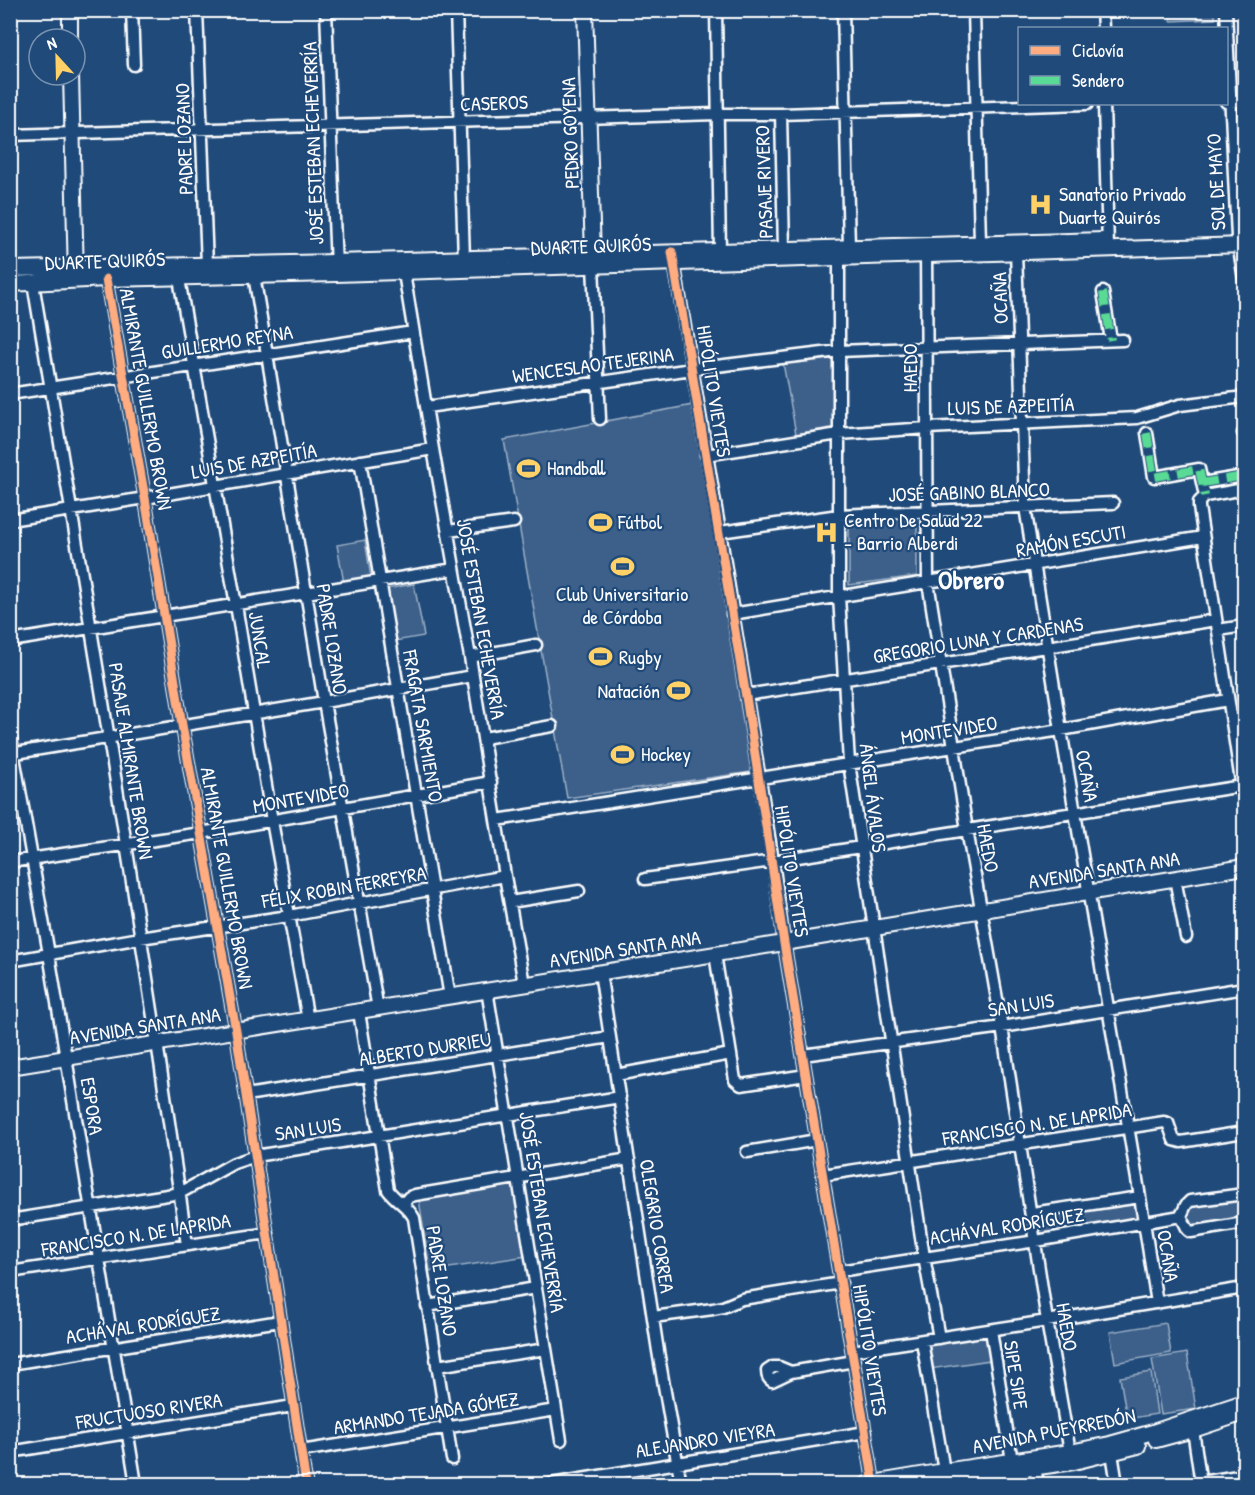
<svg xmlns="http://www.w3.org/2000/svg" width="1255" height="1495" font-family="'Patrick Hand',sans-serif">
<rect width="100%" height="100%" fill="#1f4a7a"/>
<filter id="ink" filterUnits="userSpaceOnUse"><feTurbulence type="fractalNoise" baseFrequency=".0167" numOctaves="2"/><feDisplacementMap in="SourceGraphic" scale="12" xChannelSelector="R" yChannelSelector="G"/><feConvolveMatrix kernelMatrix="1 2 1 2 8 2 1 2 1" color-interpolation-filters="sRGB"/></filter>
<g filter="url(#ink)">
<path fill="#3c618b" stroke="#9eb0c5" stroke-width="1.5" d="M1170,11H1215V19L1171,21Z
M834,358L836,427L796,434L783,363Z
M693,405L751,772L567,798L504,440Z
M917,518V576L849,585V522Z
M365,540L371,578L344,583L337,545Z
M414,584L424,636L395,641L386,589Z
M515,1184L526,1256L430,1271L419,1199Z
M1244,1196V1221L1192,1230L1184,1216L1192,1204Z
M1136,1201L1139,1218L1037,1234L1034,1216Z
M1166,1323L1171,1353L1115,1363L1110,1332Z
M986,1335L990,1360L930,1369L926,1344Z
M1187,1353L1196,1409L1161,1414L1152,1359Z
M1151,1372L1157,1414L1127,1419L1120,1377Z"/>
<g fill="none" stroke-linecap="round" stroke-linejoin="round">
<defs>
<path id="minor" d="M132,10L134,65
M197,10L207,265
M326,10L336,268
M456,10L464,259
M716,10L720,251L722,256
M843,10L849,247
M974,10L980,242
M1102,10L1103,28
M1226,10L1237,237L1244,279
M1226,102L1244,101
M1104,104L1108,247
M781,114L784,249
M10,135L717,114H781L1087,104
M926,248L928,582L967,830L1002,1027L1047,1321L1070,1452
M1016,252L1025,507L1061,730L1140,1197L1157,1303
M673,256L720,532L773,861L784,943L874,1484
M839,257V596L849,763L924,1257L939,1338
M593,265L600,419
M403,267L433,449L470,657L505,876L524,984
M178,273L236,605L272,821L308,1020
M254,275L324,702L378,1009
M106,279L145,498L182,725L236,1031L306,1484
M33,283C87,603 141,924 187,1245
M1103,292L1111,340
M10,394L413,332
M427,407L692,369L839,351L1123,340
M1147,433L1154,477L1199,469L1205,496
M1243,433L1244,435
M706,455L839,434L928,428L1137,418L1180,405L1244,397
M360,461L450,997
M1202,483L1244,476
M1244,489L1205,496L1199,502V507L1244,801
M10,520L145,498L433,449
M448,531L514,522
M720,532L839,515L1113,503
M732,614C889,587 1046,564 1203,537
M1218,630L1244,626
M10,641L454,569
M470,657L536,645
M746,695L1216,620
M10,734L49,954L136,1484
M484,738L552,726
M10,754L324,702L473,676
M497,820L1061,730L1228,700
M10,862L201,833L491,782
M1175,878L1186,937
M645,879L773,861L1242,786
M510,902L579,891
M715,954L735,1080L741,1085L806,1075
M10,961L140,938L289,916L505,876
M600,972L658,1351L681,1484
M487,990L561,1440
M359,1012L388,1190C396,1201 408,1206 414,1218L452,1459
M803,1055L1002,1027L1244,988
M616,1075L731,1054
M246,1095L610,1037
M747,1152L817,1140
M823,1175L1164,1122L1168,1123L1174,1140L1181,1142L1244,1132
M1244,1194L1190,1201L1186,1205L1181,1216L1188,1230L1191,1232L1244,1223
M403,1204L409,1197L415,1195L629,1159
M1032,1213L1140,1197
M10,1220L180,1193L234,1163L255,1156L620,1097
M839,1271L1036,1241L1181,1216
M10,1272L268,1233
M427,1306L536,1288
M653,1317L713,1309L723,1307L742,1299L841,1283
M991,1330L1012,1461
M922,1341L944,1471
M852,1351L1047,1321L1244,1288
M10,1364L280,1321
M437,1366L546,1349
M791,1372L772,1381C768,1379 767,1376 767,1371L773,1367H779L791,1372L854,1361
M1193,1430L1201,1484
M1111,1447L1117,1484
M301,1451L556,1410
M10,1452L293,1406
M1035,1468L1038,1484
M1201,1482L1244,1475
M551,1484L866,1432"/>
<path id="major" d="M70,10V39
M585,10L593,255
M71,75L76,277
M10,269L335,262L1104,240
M10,284L106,279L336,274L1244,245
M10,1067L784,943L1244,867
M1156,1440L1193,1430L1244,1413
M867,1484L944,1471L1070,1452L1110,1444L1153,1432L1244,1402
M919,1484L1074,1462L1138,1446"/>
</defs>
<use href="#minor" stroke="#fff" stroke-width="15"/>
<use href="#major" stroke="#fff" stroke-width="18"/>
<use href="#minor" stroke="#1f4a7a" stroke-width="10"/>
<use href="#major" stroke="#1f4a7a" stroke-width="14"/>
<path stroke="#5adb95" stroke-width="8" stroke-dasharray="15 8" stroke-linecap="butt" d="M1103,292L1111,340
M1147,433L1154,477L1199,469L1205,496
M1243,433L1244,435
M1202,483L1244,476"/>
<defs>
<path id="cycleway" d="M672,252L747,703L784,943L874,1484
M106,279L145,498L182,725L236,1031L306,1484"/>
</defs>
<use href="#cycleway" stroke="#1f4a7a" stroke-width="13"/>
<use href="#cycleway" stroke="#ffac80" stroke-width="9"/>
</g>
</g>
<defs>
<symbol id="hospital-bare" viewBox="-9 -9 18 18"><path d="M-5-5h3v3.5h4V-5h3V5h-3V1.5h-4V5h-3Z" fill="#ffd166" stroke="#1f4a7a" stroke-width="2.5" paint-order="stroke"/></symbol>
<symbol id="stadium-bare" viewBox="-9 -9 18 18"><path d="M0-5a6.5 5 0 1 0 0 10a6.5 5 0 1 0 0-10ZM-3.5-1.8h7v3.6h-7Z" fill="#ffd166" stroke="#1f4a7a" stroke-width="2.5" paint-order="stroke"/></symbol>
</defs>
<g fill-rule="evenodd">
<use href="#hospital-bare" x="1024" y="188" width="33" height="33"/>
<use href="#stadium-bare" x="512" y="452" width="33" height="33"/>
<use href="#stadium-bare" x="584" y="506" width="33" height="33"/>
<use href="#hospital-bare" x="810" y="516" width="33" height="33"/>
<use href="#stadium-bare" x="606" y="550" width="33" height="33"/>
<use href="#stadium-bare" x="584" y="640" width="33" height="33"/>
<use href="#stadium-bare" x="662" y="674" width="33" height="33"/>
<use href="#stadium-bare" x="606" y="738" width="33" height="33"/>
</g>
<g text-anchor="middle" stroke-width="4.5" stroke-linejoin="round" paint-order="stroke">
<g font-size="20" fill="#fff" stroke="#1f4a7a">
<text transform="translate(494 103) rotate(-2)" y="7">CASEROS</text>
<text transform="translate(570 133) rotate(-92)" y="7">PEDRO GOYENA</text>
<text transform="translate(184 139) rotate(-92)" y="7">PADRE LOZANO</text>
<text transform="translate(313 143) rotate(-92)" y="7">JOSÉ ESTEBAN ECHEVERRÍA</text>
<text transform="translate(764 182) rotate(-92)" y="7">PASAJE RIVERO</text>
<text transform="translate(1216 182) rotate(-93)" y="7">SOL DE MAYO</text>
<text transform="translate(591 246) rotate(-2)" y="7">DUARTE QUIRÓS</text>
<text transform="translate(105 261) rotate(-2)" y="7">DUARTE QUIRÓS</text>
<text transform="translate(1000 298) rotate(-92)" y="7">OCAÑA</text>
<text transform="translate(227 342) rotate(-9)" y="7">GUILLERMO REYNA</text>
<text transform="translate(593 365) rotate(-8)" y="7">WENCESLAO TEJERINA</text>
<text transform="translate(910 368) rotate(-90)" y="7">HAEDO</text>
<text transform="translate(714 391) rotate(81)" y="7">HIPÓLITO VIEYTES</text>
<text transform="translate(146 399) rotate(80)" y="7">ALMIRANTE GUILLERMO BROWN</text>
<text transform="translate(1011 406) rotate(-2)" y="7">LUIS DE AZPEITÍA</text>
<text transform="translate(254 461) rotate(-10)" y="7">LUIS DE AZPEITÍA</text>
<text transform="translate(969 492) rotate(-2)" y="7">JOSÉ GABINO BLANCO</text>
<text transform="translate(1071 541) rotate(-10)" y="7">RAMÓN ESCUTI</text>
<text transform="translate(481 619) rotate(80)" y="7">JOSÉ ESTEBAN ECHEVERRÍA</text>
<text transform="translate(332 639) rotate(81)" y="7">PADRE LOZANO</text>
<text transform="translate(260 640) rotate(81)" y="7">JUNCAL</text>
<text transform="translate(978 640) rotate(-9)" y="7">GREGORIO LUNA Y CARDENAS</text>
<text transform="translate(423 726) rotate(80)" y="7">FRAGATA SARMIENTO</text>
<text transform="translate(949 730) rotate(-9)" y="7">MONTEVIDEO</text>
<text transform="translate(131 761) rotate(81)" y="7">PASAJE ALMIRANTE BROWN</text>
<text transform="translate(1087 776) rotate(80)" y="7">OCAÑA</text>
<text transform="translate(301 798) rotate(-10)" y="7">MONTEVIDEO</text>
<text transform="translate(873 798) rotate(83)" y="7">ÁNGEL ÁVALOS</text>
<text transform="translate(988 848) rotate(80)" y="7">HAEDO</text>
<text transform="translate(1104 870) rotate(-9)" y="7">AVENIDA SANTA ANA</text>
<text transform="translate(792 871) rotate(81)" y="7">HIPÓLITO VIEYTES</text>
<text transform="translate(227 878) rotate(80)" y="7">ALMIRANTE GUILLERMO BROWN</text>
<text transform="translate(344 887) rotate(-10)" y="7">FÉLIX ROBIN FERREYRA</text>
<text transform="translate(625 949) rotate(-9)" y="7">AVENIDA SANTA ANA</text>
<text transform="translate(1021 1005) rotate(-9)" y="7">SAN LUIS</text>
<text transform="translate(145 1026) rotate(-9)" y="7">AVENIDA SANTA ANA</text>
<text transform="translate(425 1049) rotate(-9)" y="7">ALBERTO DURRIEU</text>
<text transform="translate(92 1106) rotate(81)" y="7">ESPORA</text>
<text transform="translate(1037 1124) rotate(-9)" y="7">FRANCISCO N. DE LAPRIDA</text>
<text transform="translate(308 1129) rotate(-9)" y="7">SAN LUIS</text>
<text transform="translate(542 1212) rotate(81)" y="7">JOSÉ ESTEBAN ECHEVERRÍA</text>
<text transform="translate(657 1226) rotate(81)" y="7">OLEGARIO CORREA</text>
<text transform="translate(1007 1226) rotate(-9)" y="7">ACHÁVAL RODRÍGUEZ</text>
<text transform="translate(136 1235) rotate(-9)" y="7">FRANCISCO N. DE LAPRIDA</text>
<text transform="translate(1168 1256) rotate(81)" y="7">OCAÑA</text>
<text transform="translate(442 1281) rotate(81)" y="7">PADRE LOZANO</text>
<text transform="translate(143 1325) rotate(-9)" y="7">ACHÁVAL RODRÍGUEZ</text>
<text transform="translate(1067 1327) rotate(81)" y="7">HAEDO</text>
<text transform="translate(870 1350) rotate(81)" y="7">HIPÓLITO VIEYTES</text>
<text transform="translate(1016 1375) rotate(81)" y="7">SIPE SIPE</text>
<text transform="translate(149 1411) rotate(-9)" y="7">FRUCTUOSO RIVERA</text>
<text transform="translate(426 1413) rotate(-9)" y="7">ARMANDO TEJADA GÓMEZ</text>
<text transform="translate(1054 1431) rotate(-11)" y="7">AVENIDA PUEYRREDÓN</text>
<text transform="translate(705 1440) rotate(-9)" y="7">ALEJANDRO VIEYRA</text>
</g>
<g font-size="20" fill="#fff" stroke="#1f4a7a" text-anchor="start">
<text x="1059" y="201">Sanatorio Privado<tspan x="1059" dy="23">Duarte Quirós</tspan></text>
<text x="547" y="475">Handball</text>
<text x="844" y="527">Centro De Salud 22<tspan x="844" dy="23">- Barrio Alberdi</tspan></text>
<text x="618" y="529">Fútbol</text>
<text x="622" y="601" text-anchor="middle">Club Universitario<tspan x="622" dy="23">de Córdoba</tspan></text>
<text x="619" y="664">Rugby</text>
<text x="660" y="698" text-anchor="end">Natación</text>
<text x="641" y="761">Hockey</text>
</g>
<g font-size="26" font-weight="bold" fill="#fff" stroke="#1f4a7a">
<text x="971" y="589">Obrero</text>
</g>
</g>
<rect width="1255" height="1495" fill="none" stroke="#1f4a7a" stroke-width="36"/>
<rect x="18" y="18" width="1219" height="1459" fill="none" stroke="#fff" stroke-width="2" filter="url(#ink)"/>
<rect x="1018" y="27" width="210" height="78" fill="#1f4a7a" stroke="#7992af" stroke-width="1.5"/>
<rect x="1030" y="46" width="30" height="9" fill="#ffac80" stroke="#7992af" stroke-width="1.5"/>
<text x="1072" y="57" font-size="18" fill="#ffffff">Ciclovía</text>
<rect x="1030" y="76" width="30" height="9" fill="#5adb95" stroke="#7992af" stroke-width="1.5"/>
<text x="1072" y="87" font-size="18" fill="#ffffff">Sendero</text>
<g transform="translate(57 57) rotate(338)"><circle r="28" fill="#1f4a7a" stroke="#7992af" stroke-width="1.5"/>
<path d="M0-4.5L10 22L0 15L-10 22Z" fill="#ffd166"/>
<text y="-9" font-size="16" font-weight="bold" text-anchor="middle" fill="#ffffff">N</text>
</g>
</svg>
